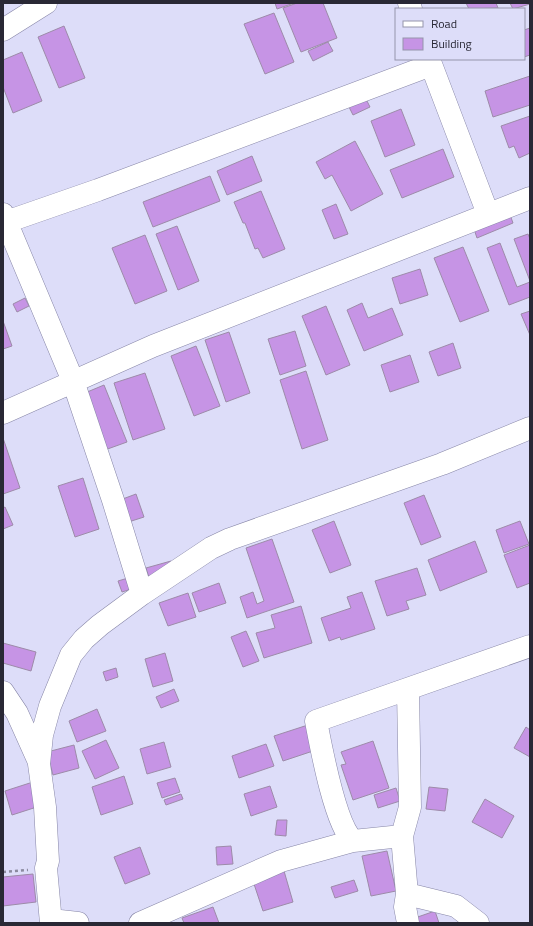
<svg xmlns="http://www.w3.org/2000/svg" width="533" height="926" font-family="'Titillium Web',sans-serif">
<rect width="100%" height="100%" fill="#ddddf9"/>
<path fill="#c694e5" stroke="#9d8ba9" d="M275,3H294L277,9Z
M297,3H323L337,38L301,52L283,8Z
M466,3H496L498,8L469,9Z
M510,3H530V4L513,9Z
M274,13L294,62L265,74L244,24Z
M64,26L85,78L59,88L38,37Z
M530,28V55L524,57V30Z
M328,42L333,51L313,61L308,51Z
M22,52L42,101L13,113L3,87V60Z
M530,76V105L493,117L485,91Z
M365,97L370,107L353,115L348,105Z
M401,109L415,145L385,157L371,121Z
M530,116V153L519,158L514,146L509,148L501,126Z
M355,141L383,194L351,211L332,175L325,179L316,162Z
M443,149L454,177L402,198L390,170Z
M252,156L262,181L227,195L217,171Z
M210,176L220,201L153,227L143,202Z
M261,191L285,249L263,258L258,248L255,249L245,223H243L234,202Z
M336,204L348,234L334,239L322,210Z
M509,212L513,223L477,238L473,226Z
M177,226L199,281L178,290L156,234Z
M528,234L530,239V281L514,239Z
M145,235L167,291L135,304L112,248Z
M500,243L517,287L530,282V297L509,305L487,248Z
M463,247L489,311L460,322L434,258Z
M420,269L428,295L400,304L392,278Z
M25,298L29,306L17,312L13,304Z
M362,303L368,318L392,308L403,335L364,351L347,310Z
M326,306L350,365L326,375L302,316Z
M530,311V335L521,314Z
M3,321L12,346L3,349Z
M295,331L306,366L280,375L268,339Z
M229,332L250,393L226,402L205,340Z
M453,343L461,368L438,376L429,352Z
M196,346L220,406L194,416L171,356Z
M410,355L419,382L390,392L381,365Z
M306,371L328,440L302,449L280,380Z
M145,373L165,429L133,440L114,383Z
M104,385L127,442L102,451L80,395Z
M3,438L20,488L3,494Z
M83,478L99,529L75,537L58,486Z
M136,494L144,517L119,525L112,503Z
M424,495L441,537L421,545L404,503Z
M5,507L13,525L3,529V508Z
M334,521L351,565L330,573L312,530Z
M520,521L529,544L504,553L496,530Z
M272,539L294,602L247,618L240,597L253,592L257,604L264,601L246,548Z
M475,541L487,572L440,591L428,560Z
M530,545V583L517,588L504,555Z
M171,561L177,583L153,590L146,568Z
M417,568L426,595L406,601L409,609L387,616L375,581Z
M138,575L141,586L122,592L118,581Z
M219,583L226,603L199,612L192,593Z
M362,592L375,629L341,640L340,637L329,641L321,618L351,608L347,597Z
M188,593L196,617L168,626L159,603Z
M301,606L312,643L264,658L256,633L275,628L271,615Z
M246,631L259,661L243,667L231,637Z
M3,643L36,652L31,671L3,663Z
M165,653L173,681L153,687L145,659Z
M116,668L118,677L106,681L103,672Z
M174,689L179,701L161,708L156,697Z
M97,709L106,731L77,742L69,721Z
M314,723L322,748L283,761L274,736Z
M526,727L530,730V757L514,748Z
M106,740L119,768L95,779L82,751Z
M373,741L389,788L353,800L341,765L346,764L341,752Z
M164,742L171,767L147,774L140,749Z
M266,744L274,766L239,778L232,756Z
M74,745L79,768L53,775L47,752Z
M124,776L133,804L101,815L92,787Z
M175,778L180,792L162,798L157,783Z
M36,781L43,805L12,815L5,791Z
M270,786L277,807L251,816L244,794Z
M429,787L448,789L445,811L426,809Z
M396,788L400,801L378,808L374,795Z
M181,794L183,799L166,805L164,800Z
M485,799L514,816L502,838L472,822Z
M277,820H287L286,836L275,835Z
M231,846L233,864L217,865L216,847Z
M140,847L150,874L125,884L114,857Z
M387,851L396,891L371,896L362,856Z
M284,871L293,902L263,911L253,881Z
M33,874L36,902L3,906V877Z
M354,880L358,891L335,898L331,887Z
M213,907L219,923H184L182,918Z
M435,911L439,923H409V920Z"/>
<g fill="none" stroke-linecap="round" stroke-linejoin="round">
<defs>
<path id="minor" d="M409,3L411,9
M3,30L46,3
M429,59L488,214
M3,214L73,381L113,500L142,594
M6,222L98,190L431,65
M3,413L153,346L530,198
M3,692L17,713L39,762
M402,836L410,807L408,689
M407,894L456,906L478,923
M51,920L78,923
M51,923L46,868L48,861L45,807L39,764L42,735L50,706L71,655L84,639L100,625L142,594L211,548L230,539L442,464L530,428
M140,923L281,861L353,841
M408,923L405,907L407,894L402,836L353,841C335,824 321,747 316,721L530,646"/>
</defs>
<use href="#minor" stroke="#8786a7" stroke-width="23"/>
<path stroke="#8b8a9f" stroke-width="2.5" stroke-dasharray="3 3" stroke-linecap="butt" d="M3,872L28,870"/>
<use href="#minor" stroke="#fff" stroke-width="22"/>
</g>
<rect width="533" height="926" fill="none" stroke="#292835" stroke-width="8"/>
<rect x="395" y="8" width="130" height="52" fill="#ddddf9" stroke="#9595ab"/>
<rect x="403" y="21" width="20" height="6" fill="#ffffff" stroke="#9595ab"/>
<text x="431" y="28" font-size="12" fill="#292835">Road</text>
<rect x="403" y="38" width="20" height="12" fill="#c694e5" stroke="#9595ab"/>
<text x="431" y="48" font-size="12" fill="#292835">Building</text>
</svg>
